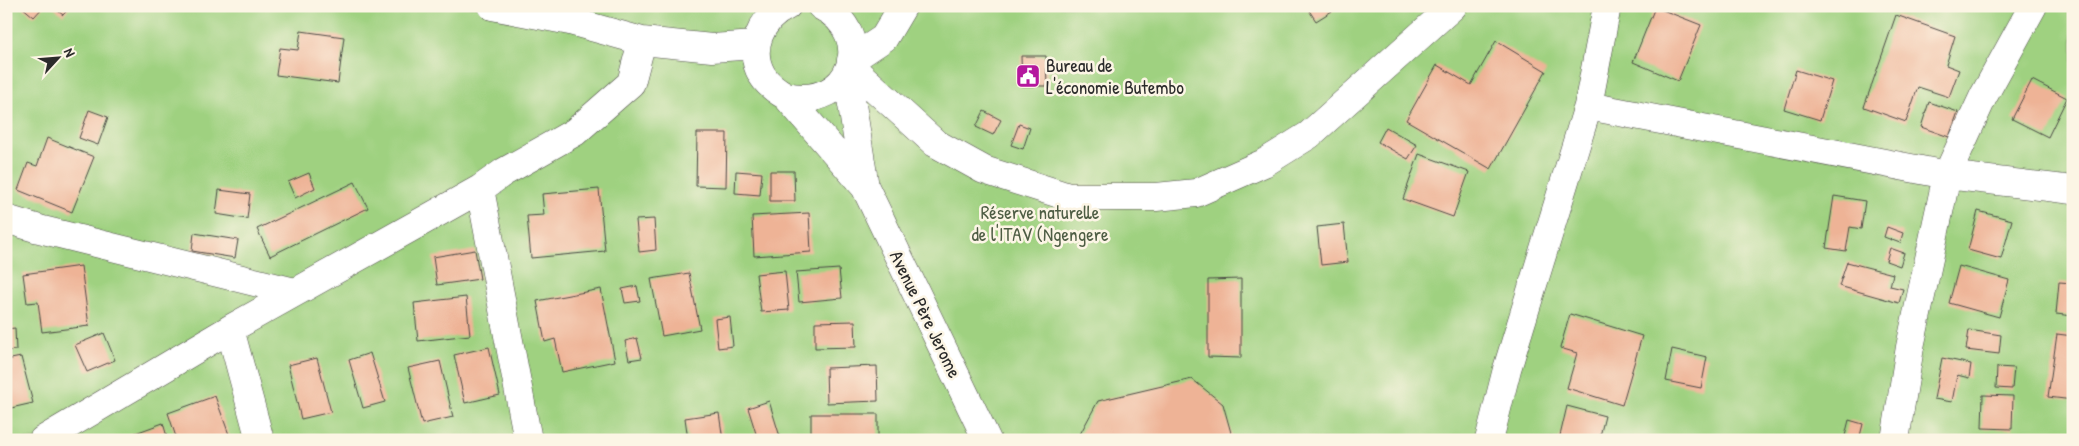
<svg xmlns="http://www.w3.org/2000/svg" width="2079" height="446" font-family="'Patrick Hand',sans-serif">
<rect width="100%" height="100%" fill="#fcf5e5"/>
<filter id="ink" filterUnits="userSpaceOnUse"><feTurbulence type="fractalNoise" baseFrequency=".02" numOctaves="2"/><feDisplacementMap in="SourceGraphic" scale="10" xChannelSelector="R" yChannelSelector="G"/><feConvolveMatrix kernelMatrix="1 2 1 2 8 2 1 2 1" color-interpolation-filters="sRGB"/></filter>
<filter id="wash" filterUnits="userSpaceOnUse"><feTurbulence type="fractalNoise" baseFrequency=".0096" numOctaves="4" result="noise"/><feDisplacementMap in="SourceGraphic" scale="20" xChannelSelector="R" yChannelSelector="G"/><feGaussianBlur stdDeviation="1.12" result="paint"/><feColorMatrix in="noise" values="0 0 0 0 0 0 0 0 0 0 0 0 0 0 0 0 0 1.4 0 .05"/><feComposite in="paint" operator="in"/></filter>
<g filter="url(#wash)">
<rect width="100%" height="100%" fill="#f8e9d2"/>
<path fill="#9fd180" stroke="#657e56" d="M6,6H2073V440H6Z"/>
<g id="blocks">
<path fill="#eeb396" d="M21,6H44L34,17Z
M52,6H71L63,15Z
M1306,6H1340L1316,21Z
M1655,7L1701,25L1678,81L1633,62Z
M1896,15L1955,36L1946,65L1959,70L1949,97L1918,87L1906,122L1864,107Z
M301,31L344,37L338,83L276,75L280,48L298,50Z
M1496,41L1546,71L1491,169L1406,120L1437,65L1471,85Z
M1021,56H1046L1047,86H1022Z
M1796,70L1832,81L1820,120L1784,109Z
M2032,80L2067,98L2048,137L2012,119Z
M1929,102L1958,112L1949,137L1921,127Z
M89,110L108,117L98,145L79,138Z
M984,111L1001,120L993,135L976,127Z
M1019,124L1030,128L1023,149L1011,145Z
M1386,127L1417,145L1408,159L1378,142Z
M697,133H727L726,187L696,186Z
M47,138L94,157L72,212L18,190L28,163L37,166Z
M1419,154L1469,172L1453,217L1403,199Z
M736,171L762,173L760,195L735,193Z
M770,171H794L795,201H770Z
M309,173L315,188L295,198L288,182Z
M355,182L368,208L270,256L257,229Z
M599,189L605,251L531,258L527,216L544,215L542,194Z
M219,190L250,194L247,219L216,214Z
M1834,196L1865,201L1861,229L1850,227L1846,251L1826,248Z
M1978,211L2012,220L2001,259L1968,250Z
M809,213L811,252L754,256L752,216Z
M654,219L656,250L639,252L636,220Z
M1344,224L1348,262L1321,265L1317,227Z
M1887,227L1903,233L1900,243L1884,237Z
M194,233L238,240L235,258L192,251Z
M1890,248L1904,253L1900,266L1886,261Z
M475,250L480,279L437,285L433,257Z
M1847,262L1893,274L1890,286L1903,289L1899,303L1839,286Z
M81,266L89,326L42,332L38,302L27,303L23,274Z
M1959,266L2009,280L1999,317L1949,303Z
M839,269L842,298L799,302L796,272Z
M785,271L789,310L761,312L756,274Z
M689,273L700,329L662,336L651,279Z
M1241,279V358L1208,357V280Z
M2059,282L2073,283V316L2056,314Z
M637,286L640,301L625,303L622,289Z
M601,289L615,361L562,372L555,339L545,342L537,301Z
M466,297L470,335L418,341L414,303Z
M1570,314L1642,336L1622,405L1567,388L1577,353L1560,348Z
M730,317L733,346L718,348L715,319Z
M855,321L856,347L815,348V322Z
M15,328L16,350L6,351V329Z
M1969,330L2001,335L1999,354L1966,350Z
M104,333L115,360L87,372L75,345Z
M2057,334L2073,336V400L2048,397Z
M637,338L642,358L629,360L625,341Z
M489,347L500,395L465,403L454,355Z
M1672,349L1707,357L1701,388L1666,381Z
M370,353L385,402L363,408L349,360Z
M21,357L33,403L11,408L6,393V360Z
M317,358L331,412L301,419L288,365Z
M1942,358L1971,364L1969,378L1957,375L1952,402L1934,399Z
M440,361L453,417L422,424L408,368Z
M877,366L878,401L827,403L826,368Z
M1997,367L2014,368L2012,389L1996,388Z
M1192,379L1223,404L1233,440H1080L1079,436L1098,401Z
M1983,395L2013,396L2012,429L1982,428Z
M215,396L231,440H177L168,413Z
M769,401L781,440H758L748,408Z
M1567,406L1605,416L1599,440H1559Z
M719,413L723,440H688L685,418Z
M811,414H878V440H811Z
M1849,420L1863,424L1859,440H1844Z
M163,423L168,440H131L130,435Z"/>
</g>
</g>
<g filter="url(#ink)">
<use href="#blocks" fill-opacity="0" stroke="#4a4844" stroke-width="1"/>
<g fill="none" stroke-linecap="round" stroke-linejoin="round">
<defs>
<path id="minor" d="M492,6L570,21L642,41L712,48L756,45
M787,6C761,18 747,49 762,75C768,85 777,91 786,96L865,187L987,440
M851,60L884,38L903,6
M850,66L935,143L984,170L1069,197H1156L1196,193L1264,163L1309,135L1453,6
M847,73L865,187
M786,96C853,111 877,34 821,6
M1588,106L1947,175L2073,190
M480,189L528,440
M6,219L39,229L295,292
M230,329L260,440
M43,440L230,329L480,189L504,172L575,132L631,83L642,41
M1489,440L1507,369L1588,106L1607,6
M1895,440L1910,347L1947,175L1983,97L2033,6"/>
</defs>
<use href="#minor" stroke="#4a4844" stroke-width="29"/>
<use href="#minor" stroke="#fff" stroke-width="28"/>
</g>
</g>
<defs>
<symbol id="civic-square" viewBox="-11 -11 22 22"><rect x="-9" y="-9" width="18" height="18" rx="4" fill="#b5179e" stroke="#fcf5e5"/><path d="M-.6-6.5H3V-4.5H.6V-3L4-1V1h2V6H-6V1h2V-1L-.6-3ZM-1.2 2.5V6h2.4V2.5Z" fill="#fff"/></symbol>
</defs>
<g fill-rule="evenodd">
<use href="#civic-square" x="1014" y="62" width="28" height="28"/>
</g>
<g text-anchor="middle" stroke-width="5" stroke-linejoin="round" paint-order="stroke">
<g font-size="19" fill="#2b2b2b" stroke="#fcf5e5" text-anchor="start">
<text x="1046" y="72">Bureau de<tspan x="1046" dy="22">L'économie Butembo</tspan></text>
</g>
<g font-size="19" fill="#4e5d44" stroke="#fcf5e5">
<text x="1040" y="219">Réserve naturelle<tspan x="1040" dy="22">de l'ITAV (Ngengere</tspan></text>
</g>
<g font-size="19" fill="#2b2b2b" stroke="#fcf5e5">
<text transform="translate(926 314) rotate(64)" y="7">Avenue Père Jerome</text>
</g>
</g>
<rect width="2079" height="446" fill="none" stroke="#fcf5e5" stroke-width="25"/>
<g transform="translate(58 58) rotate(64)" stroke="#fcf5e5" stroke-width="4" paint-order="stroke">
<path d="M0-4L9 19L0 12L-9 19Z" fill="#2b2b2b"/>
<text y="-8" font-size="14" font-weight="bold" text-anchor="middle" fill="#2b2b2b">N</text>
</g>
</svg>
